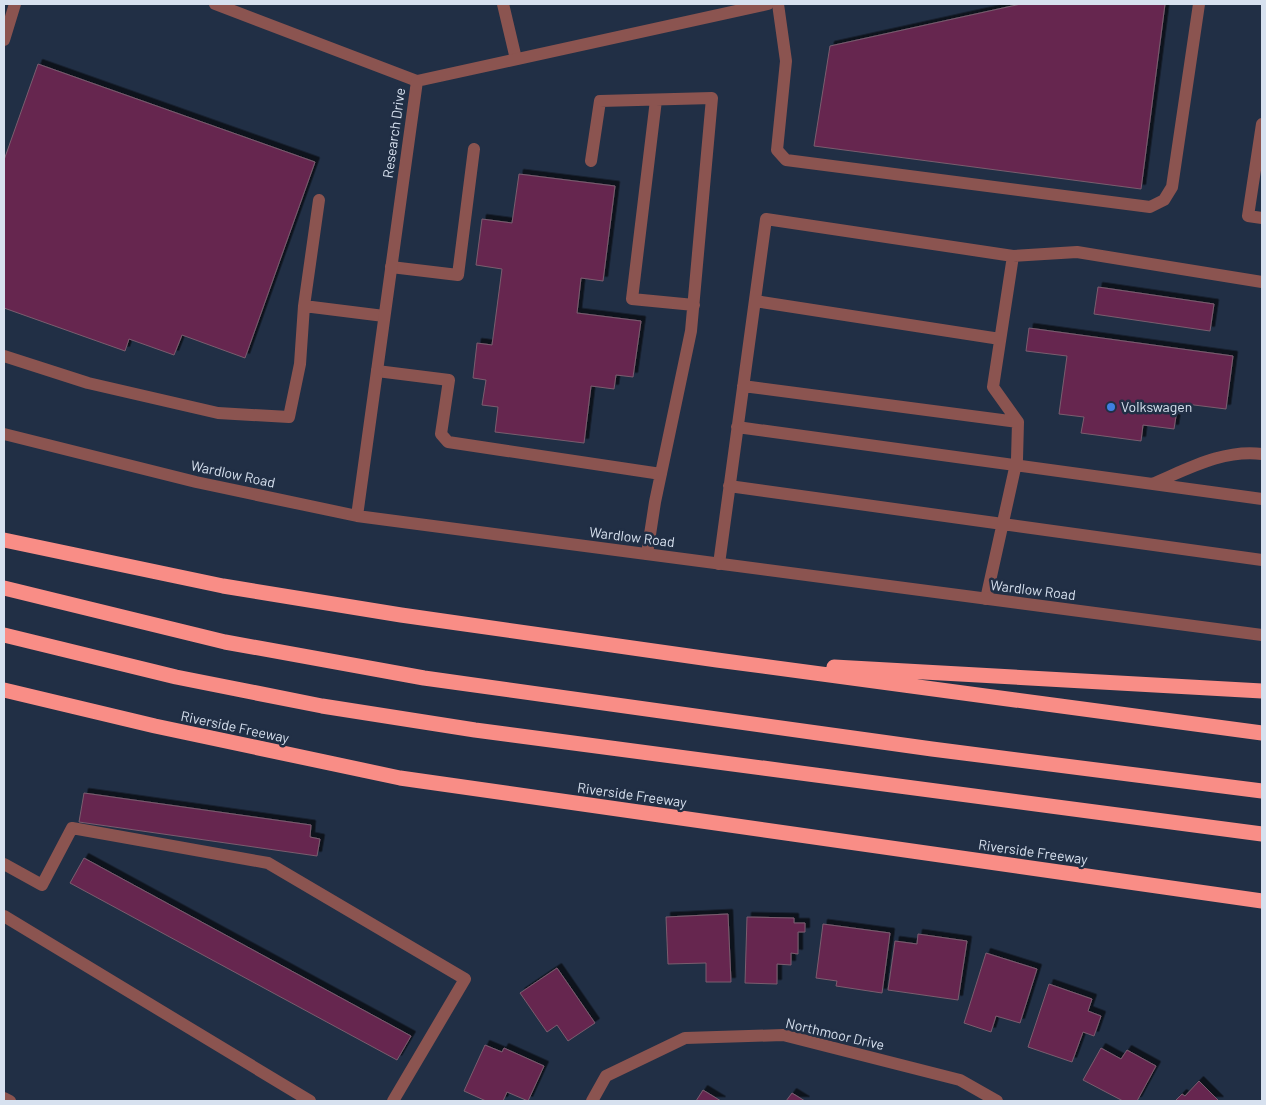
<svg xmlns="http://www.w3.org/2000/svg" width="1266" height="1105" font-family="Barlow,sans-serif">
<defs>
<filter id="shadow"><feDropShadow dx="4.5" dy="-4.5" stdDeviation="0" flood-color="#0009"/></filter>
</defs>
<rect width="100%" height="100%" fill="#212f45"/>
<path fill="#662650" stroke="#7a5d6e" filter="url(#shadow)" d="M1021,4H1165L1141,189L814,146L830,46Z
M38,64L315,162L245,358L182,335L174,355L129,339L125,351L4,308V160Z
M519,174L615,186L603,281L581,278L577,313L641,321L633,377L616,375L614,389L591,386L584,443L495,432L498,407L482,405L486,380L473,378L477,343L492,345L502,269L476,265L482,219L512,223Z
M1098,287L1214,304L1210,331L1094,314Z
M1029,328L1233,356L1226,409L1178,403L1174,429L1143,425L1141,441L1081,433L1084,417L1059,414L1067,356L1026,351Z
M84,793L311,825L310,837L320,839L317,856L79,822Z
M84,858L411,1036L397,1060L70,883Z
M728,914L731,982H706V963L668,964L666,917Z
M747,917L794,918V923H805V932H798V954L791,953V965L777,964V984L745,983Z
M823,924L890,933L882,993L836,986L837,981L816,978Z
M918,934L967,941L958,1000L888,990L895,941L917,944Z
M986,953L1037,969L1020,1023L996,1016L991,1032L964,1023Z
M557,968L595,1023L568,1041L557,1025L547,1032L520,993Z
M1049,984L1092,999L1088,1011L1101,1016L1094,1036L1083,1032L1072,1062L1028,1047Z
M485,1045L502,1052L504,1048L544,1066L528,1101L507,1092L503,1101H486L464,1091Z
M1101,1048L1121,1059L1127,1050L1156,1066L1137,1101H1123L1083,1080Z
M1199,1081L1219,1101H1175L1182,1094L1185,1096Z
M703,1090L721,1101H696Z
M792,1093L805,1101H786Z"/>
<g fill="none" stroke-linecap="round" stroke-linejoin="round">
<path stroke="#8b5450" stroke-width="12" d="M215,4L417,81
M503,4L516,59
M778,4L786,61L777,150L786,160L1150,207L1164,200L1172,187L1199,4
M4,40L15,4
M656,100L632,299L694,305
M1262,124L1248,216L1262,218
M591,161L600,101L712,98L691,331L655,502L647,554
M1013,256L1077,252L1262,282
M391,267L458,275L474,149
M755,301L1000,339
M304,306L384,316
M4,356L88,383L218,413L289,417L300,364L304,306L319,200
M377,371L449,380L441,434L448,442L661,474
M743,386L1018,422
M737,427L1262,499
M1152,484C1188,469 1223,449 1262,454
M729,486L1262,560
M719,564L766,219L1013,256L993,387L1018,422L1017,459L986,599
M4,864L42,885L72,828L268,863L465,979L393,1101
M4,916L310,1101
M4,1098L10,1101"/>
<path stroke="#8b5450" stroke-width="12" d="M4,434L196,482L357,516L1262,635
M357,516L417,81L768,4
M592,1101L606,1076L685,1038L783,1035L960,1080L997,1101"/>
<path stroke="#f98d86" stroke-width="15" d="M4,540L223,586L401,615L717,660L1262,733
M4,588L225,642L424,678L932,749L1262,791
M4,635L176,677L322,706L475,730L1262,834
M834,667L1262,691
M4,690L155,726L400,778L1262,901"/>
</g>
<circle fill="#3f7fe0" stroke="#212f45" stroke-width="2" cx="1111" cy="407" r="5"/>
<g text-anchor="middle" stroke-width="5" stroke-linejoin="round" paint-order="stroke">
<g font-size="14" fill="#d7e1ef" stroke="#212f45">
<text transform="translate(394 133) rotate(-82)" y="5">Research Drive</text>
<text transform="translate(233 474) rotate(12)" y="5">Wardlow Road</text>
<text transform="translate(632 537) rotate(7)" y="5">Wardlow Road</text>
<text transform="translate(1033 590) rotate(7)" y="5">Wardlow Road</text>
<text transform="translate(235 727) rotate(12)" y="5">Riverside Freeway</text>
<text transform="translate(632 795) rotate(8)" y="5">Riverside Freeway</text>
<text transform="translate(1033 852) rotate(8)" y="5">Riverside Freeway</text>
<text transform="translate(835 1034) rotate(13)" y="5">Northmoor Drive</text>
</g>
<g font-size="14" fill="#d7e1ef" stroke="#212f45" text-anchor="start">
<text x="1121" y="412">Volkswagen</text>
</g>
</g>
<rect width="1266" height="1105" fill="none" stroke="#d7e1ef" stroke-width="10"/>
</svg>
